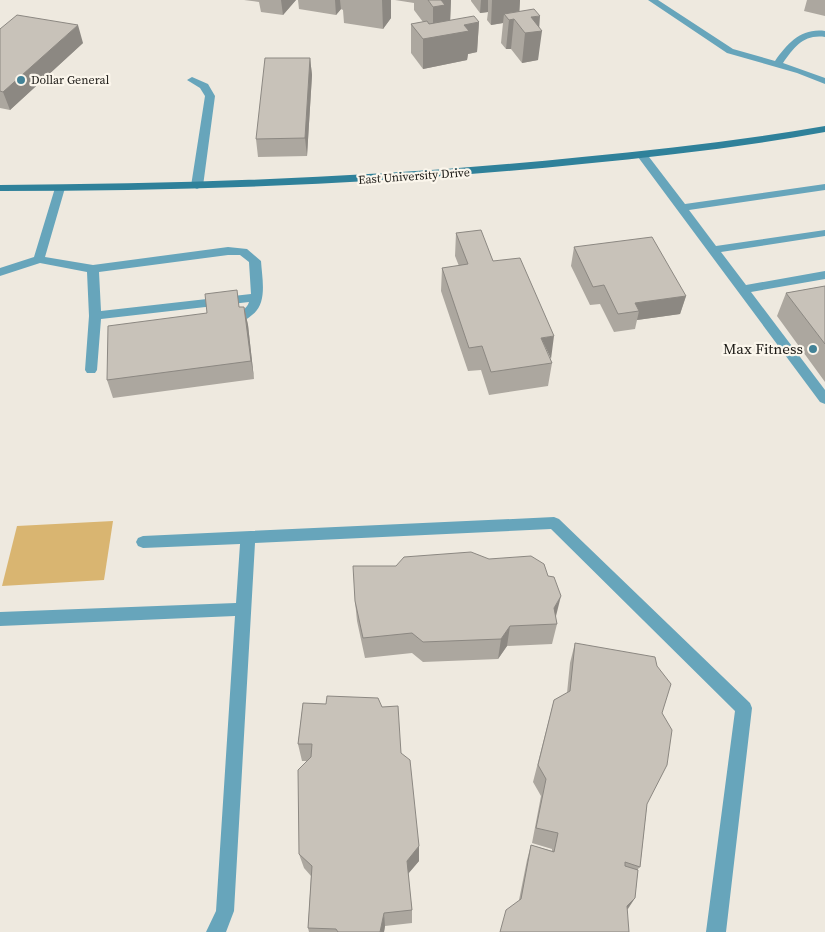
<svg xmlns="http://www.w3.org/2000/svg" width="825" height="932" font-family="'Source Serif 4',serif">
<rect width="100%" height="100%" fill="#eee9df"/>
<path fill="#d9b571" d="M113,521L104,580L2,586L17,526Z"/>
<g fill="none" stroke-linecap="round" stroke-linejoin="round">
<path fill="#67a5bb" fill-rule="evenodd" d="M648,0H658L733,49L775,61C788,43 801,28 825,31V37C804,34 794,47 783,63L825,78V84L797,73L727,53Z
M642,152L646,153L685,204L825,184V190L689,210L716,246L825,230V236L721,252L746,285L825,271V279L751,292L825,390V404L820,402L638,157V153Z
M60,185L65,188L45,257L93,265L228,247L247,249L261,261C262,278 268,304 252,315C247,319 244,322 238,320L236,317C240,311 247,309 249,302L101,319L97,370L95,373H87L85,370L89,316L87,272L40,263L0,276V268L34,257L55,188ZM228,255H240L249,262L251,294L101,311L99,272Z
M554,517L559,519L750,703L752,708L726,932H706L735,711L551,529L255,543L234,911L226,932H206L216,911L235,616L0,626V612L236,603L240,544L143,548L138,546L136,542L138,538L143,536Z"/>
<path fill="#67a5bb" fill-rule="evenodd" d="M192,77L208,84L215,96L203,186L197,189L191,186L205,96L200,88L187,80Z"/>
<path fill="#2f819a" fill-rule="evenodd" d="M825,126V132C744,147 663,156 582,164C388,184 194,191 0,191V185C194,184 388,177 582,157C663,149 744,140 825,126Z"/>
</g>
<path fill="#aca79f" d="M244,0H296L283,15L261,12L259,2Z
M298,0H391V18L383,29L344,23L343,10L341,9L336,15L299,9Z
M395,0H451L450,20L479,22L477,52L468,54L467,60L423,69L411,53V24L423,22L414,10V3Z
M471,0H520L519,11L539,27L538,60L522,63L511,49H506L501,43L503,23L491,25L487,20L488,12L480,13L471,1Z
M807,0H825V16L804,11Z
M0,29L83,43L10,110L0,108Z
M310,58L312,75L307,156L258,157L256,139Z
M456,233L493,261L550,360L552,363L548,386L489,395L481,370L468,371L441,291L442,268L459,266L455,256Z
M574,247L686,296L680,314L637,320L635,329L614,332L600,304L590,305L571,266Z
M825,286V382L777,316L786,293Z
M244,307L248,325L254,379L113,398L107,380L207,313Z
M355,601L555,617L557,624L552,644L507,646L498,659L423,662L412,653L365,658L357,621Z
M575,643L662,713L647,804L640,867L638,869L635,898L628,909L519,900L527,860L531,845L552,851V849L532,843L541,796L533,782L554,700L567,693L570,663Z
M303,703L401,753L419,861L408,874L412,910V923L385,926L384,932H309L308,928L311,876L304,868L299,854L306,761H302L298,744Z"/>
<path fill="#8c8882" d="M281,0H296L283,15Z
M335,0H340L341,9L336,15Z
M381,0H391V18L383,29L382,0Z
M440,0H451L450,25L433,36V7Z
M481,0H488V12L480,13Z
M492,0H520L519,21L514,19L511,49H506L509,20L504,14L503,23L491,25Z
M540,16L539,31H542L538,60L522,63L525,33L531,17Z
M479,22L477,52L468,54L467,60L423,69V39L464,25Z
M78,25L83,43L10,110L3,92Z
M310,58L312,75L307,156L305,138Z
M686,296L680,314L637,320L639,311L635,303Z
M244,307L248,325L254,379L251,361Z
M554,336L551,359L541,338Z
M561,596L556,616L551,625L554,608Z
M510,626L507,646L498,659L501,639Z
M419,846V861L407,875V861Z
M635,898L626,911L627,906Z
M384,913L385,926L384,932H380Z"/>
<path fill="#c8c2b9" stroke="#8c8882" d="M428,0H441L445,5L433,7Z
M534,9L540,16L531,17L542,31L525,33L514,19L509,20L504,14Z
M17,15L78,25L3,92L0,91V29Z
M474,16L479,22L464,25L469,31L423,39L411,24L427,21L429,24Z
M265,58H310L305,138L256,139Z
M481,230L493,261L520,258L554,336L541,338L552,363L491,372L482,346L469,348L442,268L468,264L456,233Z
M652,237L686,296L635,303L639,311L618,314L604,285L593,287L574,247Z
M825,286V344L786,293Z
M237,290L239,307H244L251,361L107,380L108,326L207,313L205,294Z
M471,552L489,559L531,556L544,564L548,576L554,577L561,596L554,608L557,624L510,626L501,639L423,642L412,633L363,638L355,601L353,566H396L404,557Z
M575,643L655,657L657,666L671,684L662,713L672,730L667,765L647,804L640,867L625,862V866L638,870L635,898L627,906L629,932H500L506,910L521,899L531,845L554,852L558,833L536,828L546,779L538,765L554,700L570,691Z
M327,696L378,698L382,707L398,706L401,753L410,760L419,846L407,861L412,910L384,913L380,932H338L336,929L308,928L312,866L299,854L298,770L311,757L312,744H298L303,703L326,704Z"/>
<g fill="#438297" stroke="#fbf6ec" stroke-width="2">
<circle cx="21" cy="80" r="5"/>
<circle cx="813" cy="349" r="5"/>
</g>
<g text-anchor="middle" stroke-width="4.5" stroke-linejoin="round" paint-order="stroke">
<g font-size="12" fill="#1b1915" stroke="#fbf6ec" text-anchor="start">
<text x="31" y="84">Dollar General</text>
</g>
<g font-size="12" fill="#1b1915" stroke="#fbf6ec">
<text transform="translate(414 176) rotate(-4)" y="4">East University Drive</text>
</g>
<g font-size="15" fill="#1b1915" stroke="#fbf6ec" text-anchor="end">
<text x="803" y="354">Max Fitness</text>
</g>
</g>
</svg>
